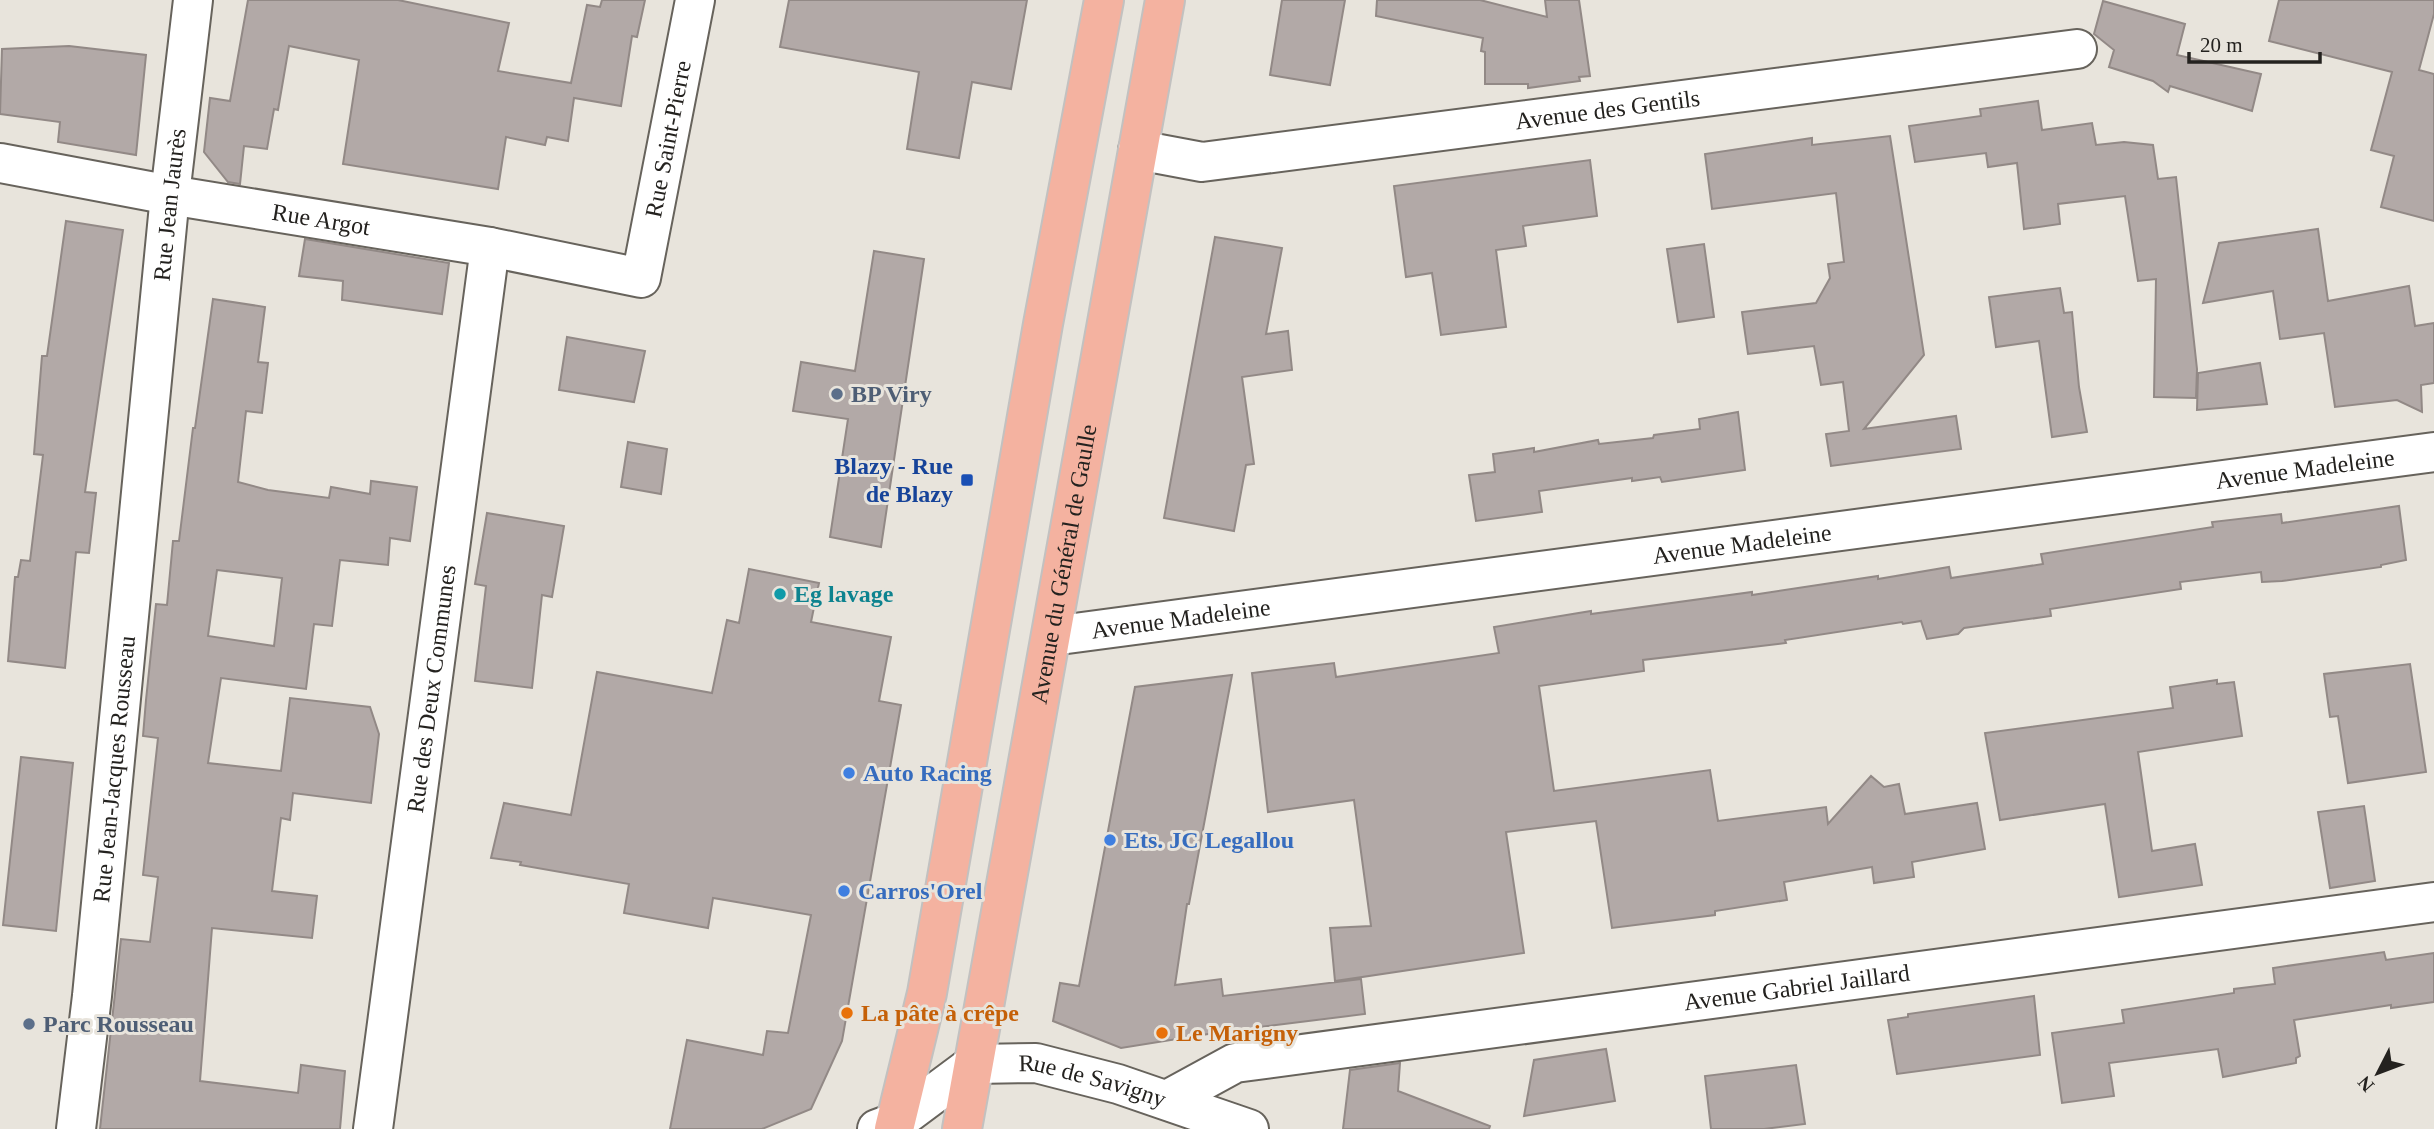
<svg xmlns="http://www.w3.org/2000/svg" width="2434" height="1129" font-family="'Times New Roman',serif">
<rect width="100%" height="100%" fill="#e8e4dc"/>
<path fill="#b2a9a7" stroke="#928986" stroke-width="2" fill-rule="evenodd" d="M248,0H398L509,23L498,71L571,83L587,5L600,7L602,0H645L637,37L632,36L621,106L574,98L568,141L547,137L545,145L506,137L498,189L343,164L359,60L289,46L278,110L274,109L267,149L244,146L240,184L228,182L204,152L210,98L230,101Z
M789,0H1027L1011,89L972,82L959,158L907,149L919,72L780,47Z
M1282,0H1345L1330,85L1270,75Z
M1377,0H1480L1547,17L1545,0H1579L1590,76L1579,77L1580,81L1528,88V84H1485V52L1481,51L1483,38L1376,16Z
M2279,0H2434V14L2419,70L2434,74V221L2381,207L2394,156L2371,150L2392,72L2269,41Z
M2103,1L2185,24L2177,55L2261,74L2252,111L2170,86L2168,92L2153,81L2109,67L2114,50L2094,34Z
M69,46L146,55L136,155L58,142L60,122L0,114L2,49Z
M2038,101L2042,130L2092,123L2096,145L2124,142L2153,145L2158,179L2176,177L2197,369L2196,398L2154,397L2156,279L2138,281L2125,196L2058,204L2060,224L2024,229L2017,163L1988,167L1986,153L1915,162L1909,126L1981,116L1980,109Z
M1890,136L1924,355L1864,429L1956,416L1961,449L1831,466L1826,434L1849,431L1843,382L1821,385L1814,346L1748,354L1742,312L1816,303L1830,278L1828,264L1844,262L1836,193L1712,209L1705,154L1812,138V145Z
M1590,160L1597,216L1523,226L1526,246L1496,250L1506,327L1441,335L1432,273L1406,277L1394,186Z
M66,221L123,230L85,492L96,493L89,553L76,552L65,668L8,661L15,577H18L21,560L30,561L43,455L34,454L42,356H47Z
M2318,229L2328,301L2409,286L2415,326L2434,323V383L2421,385L2422,412L2397,400L2335,407L2324,333L2280,339L2273,291L2203,303L2219,243Z
M1215,237L1282,248L1266,334L1288,331L1292,370L1242,377L1254,464L1246,465L1234,531L1164,518Z
M305,239L449,263L442,314L342,300L343,281L299,276Z
M1704,244L1714,317L1678,322L1667,249Z
M874,251L924,259L881,547L830,537L848,419L793,411L801,362L855,371Z
M2060,288L2064,313L2072,312L2079,387L2087,432L2052,437L2039,341L1996,347L1989,297Z
M213,299L265,307L258,362L268,363L262,413L246,411L238,482L268,490L329,498L331,487L370,494L371,481L417,487L410,541L390,538L388,565L340,560L332,626L314,624L306,689L221,678L208,763L281,771L290,698L370,707L379,734L371,803L293,793L290,820L281,818L272,891L317,896L312,938L212,928L200,1081L298,1093L301,1065L345,1071L340,1129H100L121,939L150,942L158,877L143,875L158,738L143,736L146,700L156,604L167,605L173,541H179L193,428H195ZM217,570L282,578L274,646L208,636Z
M567,337L645,351L634,402L559,390Z
M2260,363L2267,404L2197,410L2198,373Z
M1738,412L1745,470L1662,482L1660,477L1632,481V478L1539,491L1542,512L1476,521L1469,475L1495,472L1493,454L1534,448V452L1598,440L1599,444L1653,438L1654,435L1700,429L1699,419Z
M628,442L667,449L661,494L621,487Z
M2399,506L2406,560L2381,565V567L2282,581L2262,582L2261,572L2180,582L2181,589L2050,609L2051,616L1964,628L1958,634L1927,639L1921,621L1903,624L1902,622L1785,640L1786,643L1643,660L1644,671L1539,686L1554,791L1710,770L1718,821L1826,807L1828,824L1871,776L1884,787L1899,784L1905,814L1977,803L1985,849L1912,862L1914,877L1874,883L1872,867L1784,882L1787,900L1715,911V915L1612,928L1596,821L1506,832L1524,953L1335,981L1330,928L1371,926L1354,800L1268,812L1252,673L1334,663L1336,677L1499,653L1494,627L1591,611V614L1752,592V595L1878,576V579L1949,567L1951,578L2043,564L2041,554L2213,527L2212,522L2281,514L2282,523Z
M487,513L564,526L552,597L542,595L532,688L475,681L486,586L475,584Z
M749,569L819,583L811,622L891,637L879,701L901,705L842,1041L811,1109L762,1129H670L687,1040L763,1055L767,1031L788,1033L811,915L713,898L708,928L624,913L629,884L520,865L521,862L491,858L504,803L571,815L597,672L712,693L727,620L739,623Z
M2410,664L2426,772L2348,783L2338,716L2330,717L2324,674Z
M1232,675L1189,904H1187L1175,985L1221,979L1223,996L1361,979L1365,1014L1227,1031L1121,1048L1053,1021L1060,983L1079,986L1135,687Z
M2217,680V684L2234,682L2242,736L2138,752L2152,851L2195,844L2202,885L2119,897L2105,804L2000,820L1985,733L2173,708L2170,687Z
M21,757L73,763L56,931L3,925Z
M2364,806L2375,881L2330,888L2318,812Z
M2384,952L2386,960L2434,953V1002L2391,1008V1005L2294,1020L2300,1056L2296,1058V1063L2223,1077L2218,1049L2109,1063L2114,1096L2062,1103L2052,1033L2124,1023L2122,1010L2234,993V989L2275,984L2273,968Z
M2034,996L2040,1055L1897,1074L1888,1020L1908,1017V1014Z
M1606,1049L1615,1101L1524,1116L1534,1060Z
M1400,1063L1398,1091L1490,1126L1489,1129H1343L1350,1070Z
M1796,1065L1805,1124L1764,1129H1711L1705,1076Z"/>
<g fill="none" stroke-linecap="round" stroke-linejoin="round">
<defs>
<g id="minor">
<path id="s1" d="M1138,150L1202,162L2077,49"/>
<path id="s2" d="M0,163L170,195L490,247L641,278L695,0"/>
<path id="s3" d="M1052,636L2434,452"/>
<path id="s4" d="M1169,1099L1235,1063L2434,902"/>
<path id="s5" d="M76,1129L92,996L170,195L193,0"/>
<path id="s6" d="M373,1129L490,247"/>
<path id="s7" d="M877,1129L896,1122L974,1064L1036,1063L1118,1084L1249,1129"/>
</g>
<g id="primary">
<path d="M894,1129L927,993L1043,324L1104,0"/>
<path id="s8" d="M962,1129L1165,0"/>
</g>
</defs>
<use href="#minor" stroke="#67635c" stroke-width="42"/>
<use href="#primary" stroke="#c2c1c0" stroke-width="42"/>
<use href="#minor" stroke="#fff" stroke-width="38"/>
<use href="#primary" stroke="#f4b2a0" stroke-width="38"/>
</g>
<g fill="#5c6f8a" stroke="#e8e4dc" stroke-width="2.5">
<circle cx="837" cy="394" r="7"/>
<circle cx="29" cy="1024" r="7"/>
</g>
<rect fill="#1a4fb4" stroke="#e8e4dc" stroke-width="2.5" x="960" y="473" width="14" height="14" rx="3.5"/>
<circle fill="#0f9aa8" stroke="#e8e4dc" stroke-width="2.5" cx="780" cy="594" r="7"/>
<g fill="#3f7fe0" stroke="#e8e4dc" stroke-width="2.5">
<circle cx="849" cy="773" r="7"/>
<circle cx="1110" cy="840" r="7"/>
<circle cx="844" cy="891" r="7"/>
</g>
<g fill="#e8710a" stroke="#e8e4dc" stroke-width="2.5">
<circle cx="847" cy="1013" r="7"/>
<circle cx="1162" cy="1033" r="7"/>
</g>
<g text-anchor="middle" stroke-width="6" stroke-linejoin="round" paint-order="stroke">
<g font-size="24" fill="#24221f" stroke="#e8e4dc">
<text dy="8" stroke="none"><textPath href="#s1" startOffset="474">Avenue des Gentils</textPath></text>
<text dy="8" stroke="none"><textPath href="#s2" startOffset="793">Rue Saint-Pierre</textPath></text>
<text dy="8" stroke="none"><textPath href="#s5" startOffset="929">Rue Jean Jaurès</textPath></text>
<text dy="8" stroke="none"><textPath href="#s2" startOffset="326">Rue Argot</textPath></text>
<text dy="8" stroke="none"><textPath href="#s3" startOffset="1264">Avenue Madeleine</textPath></text>
<text dy="8" stroke="none"><textPath href="#s3" startOffset="696">Avenue Madeleine</textPath></text>
<text dy="8" stroke="none"><textPath href="#s8" startOffset="574">Avenue du Général de Gaulle</textPath></text>
<text dy="8" stroke="none"><textPath href="#s3" startOffset="130">Avenue Madeleine</textPath></text>
<text dy="8" stroke="none"><textPath href="#s6" startOffset="444">Rue des Deux Communes</textPath></text>
<text dy="8" stroke="none"><textPath href="#s5" startOffset="362">Rue Jean-Jacques Rousseau</textPath></text>
<text dy="8" stroke="none"><textPath href="#s4" startOffset="642">Avenue Gabriel Jaillard</textPath></text>
<text dy="8" stroke="none"><textPath href="#s7" startOffset="238">Rue de Savigny</textPath></text>
</g>
<g font-size="24" font-weight="bold" fill="#4e5e75" stroke="#e8e4dc" text-anchor="start">
<text x="851" y="402">BP Viry</text>
<text x="43" y="1032">Parc Rousseau</text>
</g>
<g font-size="24" font-weight="bold" fill="#164399" stroke="#e8e4dc" text-anchor="end">
<text x="953" y="474">Blazy - Rue<tspan x="953" dy="28">de Blazy</tspan></text>
</g>
<g font-size="24" font-weight="bold" fill="#0d838f" stroke="#e8e4dc" text-anchor="start">
<text x="794" y="602">Eg lavage</text>
</g>
<g font-size="24" font-weight="bold" fill="#366cbe" stroke="#e8e4dc" text-anchor="start">
<text x="863" y="781">Auto Racing</text>
<text x="1124" y="848">Ets. JC Legallou</text>
<text x="858" y="899">Carros'Orel</text>
</g>
<g font-size="24" font-weight="bold" fill="#c56008" stroke="#e8e4dc" text-anchor="start">
<text x="861" y="1021">La pâte à crêpe</text>
<text x="1176" y="1041">Le Marigny</text>
</g>
</g>
<g transform="translate(2378 1073) rotate(228)" stroke="#e8e4dc" stroke-width="5" paint-order="stroke">
<path d="M0-5L12 26L0 18L-12 26Z" fill="#24221f"/>
<text y="-10" font-size="19" font-weight="bold" text-anchor="middle" fill="#24221f">N</text>
</g>
<path d="M2189 52v10h131v-10" fill="none" stroke="#24221f" stroke-width="3.5"/>
<text x="2200" y="52" font-size="21" fill="#24221f" stroke="#e8e4dc" stroke-width="5" paint-order="stroke">20 m</text>
</svg>
